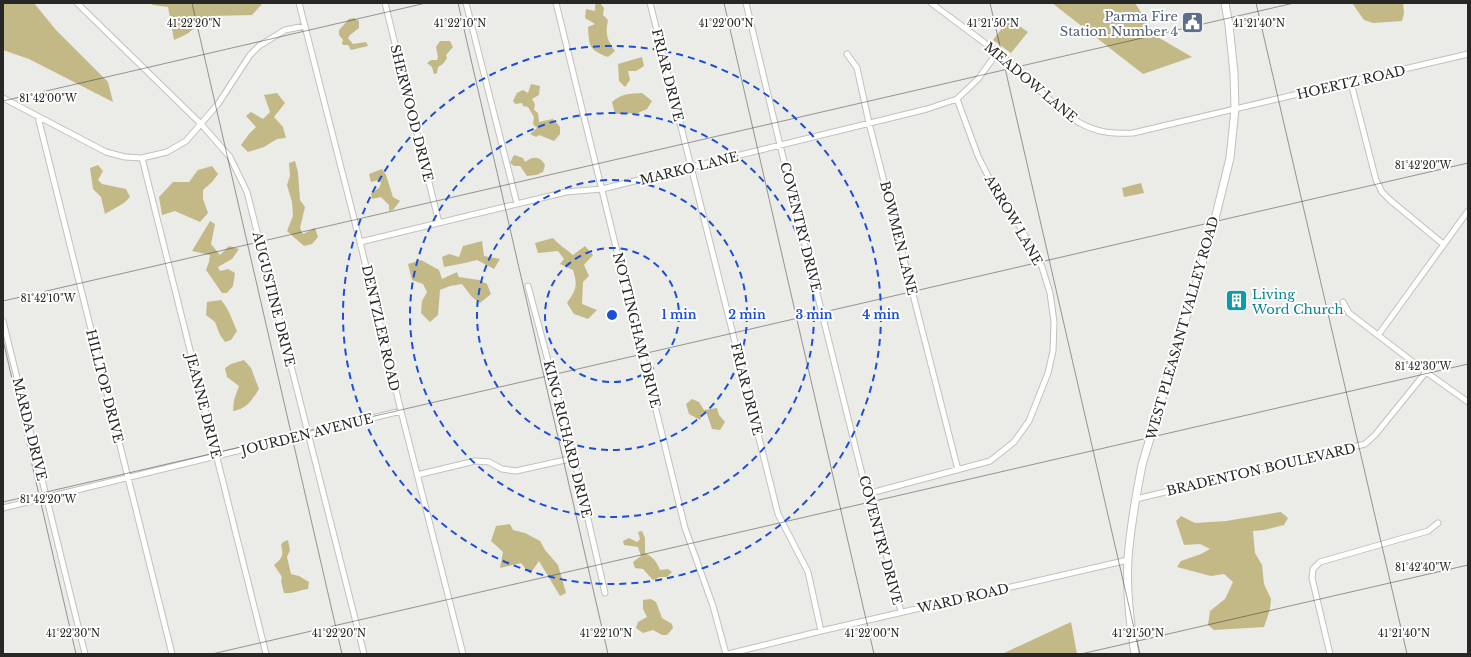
<svg xmlns="http://www.w3.org/2000/svg" width="1471" height="657" font-family="'Libre Baskerville',serif">
<rect width="100%" height="100%" fill="#ebebe7"/>
<path fill="#c3b987" d="M3,3H34L56,30L108,82L113,102L29,59L3,50Z
M150,3H263L252,15L210,16L187,34L174,40L168,7L153,5Z
M598,3H600L604,8L603,15L608,20C605,34 607,40 615,51L608,57C589,50 589,46 588,27L595,24L585,18L586,9L595,11V5Z
M1052,3H1135L1156,36L1192,57L1143,74Z
M1352,3H1403L1404,13L1402,21L1373,23L1364,20Z
M354,18L359,21V28L350,35L348,38L353,44L366,42L368,46L351,50L348,45H343L342,43L343,40L339,35V30L349,19Z
M1009,19L1028,32L1011,53L993,40Z
M440,41H450L453,47L446,55L447,58L443,64L438,67L437,73L434,74L432,67L427,63L431,60H437L438,57L436,47Z
M642,57L644,66L636,71H628L630,80L625,87L619,81L618,64Z
M531,84L540,86L539,95L532,99L535,104L534,110L538,113L539,122L553,119L560,127V134L554,141L539,135L536,137L530,134L537,128L533,124L534,117L528,107L523,106L522,103L515,104L513,101L517,93L523,90L528,93Z
M277,93L285,103L274,117L283,127L286,138L277,139L264,147L248,152L241,145L249,134L256,127L246,116L251,112L263,119L270,112L264,95Z
M642,93L652,101L647,109L638,113L615,114L612,102C623,93 628,94 642,93Z
M514,155L523,158L525,162C533,156 540,156 545,165L543,172L536,175L527,176L520,166H514L510,163Z
M295,161L298,172L300,200L305,207L300,228L303,234L315,228L318,237L312,244L304,246L287,231L293,216L292,202L287,185L290,176L289,163Z
M98,165L103,171L98,180L102,184L126,189L130,197L124,203L105,214L101,197L93,189L90,168Z
M212,166L218,174L212,182L203,190V199L208,213L200,222L175,211L162,215L159,197L173,182H189L198,170Z
M382,169L386,175L393,197L400,201L393,210L389,211V205L381,197L372,199L371,193L379,188L381,183L379,180L371,182L369,174Z
M1141,183L1144,193L1124,197L1122,188Z
M210,221L215,224L211,244L220,255L229,246L239,249L232,259L218,267L220,271L228,269L235,273L233,286L227,293H222L206,270L209,262L210,255L192,251Z
M553,238C559,245 566,249 573,255L585,246L593,255L584,265L589,276L583,282L582,304L597,310L588,319L574,314L567,303C576,290 578,286 573,270L560,264L564,259L558,251L538,253L535,243Z
M482,241L484,256L500,259L494,269L477,260L465,263L444,267L442,257L449,254L459,257L463,246Z
M421,260L439,270L442,279L457,272L459,277L479,280L487,284L491,294L480,303L472,297L462,284L450,286L440,290L438,315L430,322L421,313L422,301L427,292L423,284L412,280L408,264Z
M221,300C229,309 232,320 237,331L231,340L225,342L220,335L215,322L206,315L207,302Z
M244,360L251,368L259,389C253,399 246,410 233,411L234,400L239,386L227,377L225,368L231,364Z
M692,399L699,402L704,410L717,408L719,415L725,422L720,430L712,429L707,414L703,413L700,420L689,414L686,404Z
M1281,512L1288,518L1284,525L1264,530L1253,531L1255,553L1262,565L1264,584L1271,599L1270,609L1264,627L1214,630L1208,625L1210,611L1225,599L1233,582L1224,574L1211,576L1177,567L1181,561L1201,554L1210,549L1200,544L1184,545L1176,521L1181,516L1195,523L1226,521Z
M510,524L513,530L525,533L540,541L545,550L558,565L566,593L560,596L539,561L530,574L521,563L500,568L503,552L491,541L496,526Z
M642,531L645,538V553C653,557 657,562 660,570L668,569L672,572L667,577H660L653,580L643,569L635,568L633,562L641,556L638,547L624,545L623,541L629,538L637,542L640,539L638,532Z
M288,540L290,550L287,557L291,574L299,576L309,582L308,589C299,590 293,594 284,593L281,581L282,577L274,565C282,558 284,556 281,545L283,542Z
M651,599L656,602L662,618L672,624L673,628L667,635H662L653,630L643,633L636,628L638,622L647,617L643,609V600Z
M1071,622L1077,654H1002Z"/>
<g fill="none" stroke-linecap="round" stroke-linejoin="round">
<defs>
<path id="street" d="M77,3L201,124L230,157L247,192L364,654
M299,3L360,242L401,411L463,654
M385,3L439,223
M466,3L517,204
M556,3L685,528L713,606L726,654
M650,3L778,514L808,572L821,631
M746,3L780,145L867,494L885,550L901,612
M931,3C959,24 989,45 1016,68C1037,86 1056,109 1080,123C1098,133 1114,134 1133,133L1468,54
M847,54L857,68L869,123L958,470
M1351,83L1376,180L1382,192L1390,200L1443,244
M3,98L106,152L125,157L142,158L167,152L186,141L218,104L250,55L259,46L285,30L305,26
M38,117L172,654
M142,158L266,654
M360,242L566,192L602,189L927,109L957,99L978,79L997,53
M528,286L574,458L605,593
M1343,302L1349,313L1426,372L1468,402
M3,321L85,654
M1379,334L1468,211
M417,475L475,461L489,462L502,469L516,471L574,458
M867,494L990,461L1014,442L1029,421L1048,373L1053,351L1054,322L1050,293L1042,267L1020,227L992,184L978,156L957,99
M1136,499L1365,444L1375,435L1426,372
M3,508L401,411
M728,654L821,631L1128,560
M1330,654L1312,578L1313,569L1320,562L1428,531L1438,523"/>
<path id="secondary" d="M1135,654C1130,623 1126,591 1128,559C1130,528 1136,496 1142,465L1213,227L1230,158L1235,109L1234,73L1229,25L1225,3"/>
</defs>
<use href="#street" stroke="#c1c1be" stroke-width="7"/>
<use href="#secondary" stroke="#c1c1be" stroke-width="9"/>
<use href="#street" stroke="#fff" stroke-width="5"/>
<use href="#secondary" stroke="#fff" stroke-width="7"/>
</g>
<path fill="none" stroke="#272726" stroke-width="1" stroke-opacity="0.45" d="M192,3L342,654M458,3L608,654M724,3L874,654M990,3L1140,654M1256,3L1407,654M3,101L426,3M3,301L1294,3M3,340L76,654M3,502L1468,163M212,654L1468,364M1081,654L1468,565"/>
<g fill="none" stroke="#1d4ed8" stroke-width="2" stroke-dasharray="7 5">
<circle cx="612" cy="315" r="67"/>
<circle cx="612" cy="315" r="135"/>
<circle cx="612" cy="315" r="202"/>
<circle cx="612" cy="315" r="269"/>
</g>
<defs>
<symbol id="civic-square" viewBox="-11 -11 22 22"><rect x="-9" y="-9" width="18" height="18" rx="4" fill="#5c6f8a" stroke="#fff"/><path d="M-.6-6.5H3V-4.5H.6V-3L4-1V1h2V6H-6V1h2V-1L-.6-3ZM-1.2 2.5V6h2.4V2.5Z" fill="#fff"/></symbol>
<symbol id="building-square" viewBox="-11 -11 22 22"><rect x="-9" y="-9" width="18" height="18" rx="4" fill="#0f9aa8" stroke="#fff"/><path d="M-4-6H4V6H1V3H-1V6H-4ZM-2.5-4.3h1.7v1.8h-1.7ZM.8-4.3h1.7v1.8H.8ZM-2.5-1h1.7V.8h-1.7ZM.8-1h1.7V.8H.8Z" fill="#fff"/></symbol>
</defs>
<g fill-rule="evenodd">
<use href="#civic-square" x="1180" y="10" width="25" height="25"/>
<use href="#building-square" x="1224" y="288" width="25" height="25"/>
</g>
<g text-anchor="middle" stroke-width="4" stroke-linejoin="round" paint-order="stroke">
<g font-size="13" fill="#4e5e75" stroke="#fff" text-anchor="end">
<text x="1178" y="21">Parma Fire<tspan x="1178" dy="15">Station Number 4</tspan></text>
</g>
<g font-size="13" fill="#272726" stroke="#fff">
<text transform="translate(668 75) rotate(76)" y="5">FRIAR DRIVE</text>
<text transform="translate(1031 82) rotate(40)" y="5">MEADOW LANE</text>
<text transform="translate(1351 82) rotate(-13)" y="5">HOERTZ ROAD</text>
<text transform="translate(412 113) rotate(76)" y="5">SHERWOOD DRIVE</text>
<text transform="translate(689 168) rotate(-14)" y="5">MARKO LANE</text>
<text transform="translate(1014 220) rotate(60)" y="5">ARROW LANE</text>
<text transform="translate(801 227) rotate(76)" y="5">COVENTRY DRIVE</text>
<text transform="translate(899 238) rotate(76)" y="5">BOWMEN LANE</text>
<text transform="translate(274 299) rotate(76)" y="5">AUGUSTINE DRIVE</text>
<text transform="translate(381 328) rotate(77)" y="5">DENTZLER ROAD</text>
<text transform="translate(1182 328) rotate(-74)" y="5">WEST PLEASANT VALLEY ROAD</text>
<text transform="translate(637 330) rotate(76)" y="5">NOTTINGHAM DRIVE</text>
<text transform="translate(105 386) rotate(76)" y="5">HILLTOP DRIVE</text>
<text transform="translate(747 389) rotate(76)" y="5">FRIAR DRIVE</text>
<text transform="translate(204 406) rotate(76)" y="5">JEANNE DRIVE</text>
<text transform="translate(30 429) rotate(76)" y="5">MARDA DRIVE</text>
<text transform="translate(307 434) rotate(-14)" y="5">JOURDEN AVENUE</text>
<text transform="translate(568 439) rotate(76)" y="5">KING RICHARD DRIVE</text>
<text transform="translate(1261 469) rotate(-13)" y="5">BRADENTON BOULEVARD</text>
<text transform="translate(881 540) rotate(75)" y="5">COVENTRY DRIVE</text>
<text transform="translate(963 598) rotate(-13)" y="5">WARD ROAD</text>
</g>
<g font-size="13" fill="#0d838f" stroke="#fff" text-anchor="start">
<text x="1252" y="299">Living<tspan x="1252" dy="15">Word Church</tspan></text>
</g>
</g>
<g font-size="10" text-anchor="middle" fill="#272726" stroke="#fff" stroke-width="4" stroke-linejoin="round" paint-order="stroke">
<text x="194" y="27">41°22'20"N</text>
<text x="460" y="27">41°22'10"N</text>
<text x="726" y="27">41°22'00"N</text>
<text x="993" y="27">41°21'50"N</text>
<text x="1259" y="27">41°21'40"N</text>
<text x="48" y="102">81°42'00"W</text>
<text x="1423" y="169">81°42'20"W</text>
<text x="48" y="302">81°42'10"W</text>
<text x="1423" y="370">81°42'30"W</text>
<text x="48" y="503">81°42'20"W</text>
<text x="1423" y="571">81°42'40"W</text>
<text x="73" y="637">41°22'30"N</text>
<text x="339" y="637">41°22'20"N</text>
<text x="606" y="637">41°22'10"N</text>
<text x="872" y="637">41°22'00"N</text>
<text x="1138" y="637">41°21'50"N</text>
<text x="1404" y="637">41°21'40"N</text>
</g>
<circle cx="612" cy="315" r="6" fill="#1d4ed8" stroke="#fff" stroke-width="2"/>
<g font-size="12" text-anchor="middle" font-weight="bold" fill="#1d4ed8" stroke="#fff" stroke-width="4" stroke-linejoin="round" paint-order="stroke">
<text x="679" y="319">1 min</text>
<text x="747" y="319">2 min</text>
<text x="814" y="319">3 min</text>
<text x="881" y="319">4 min</text>
</g>
<rect width="1471" height="657" fill="none" stroke="#272726" stroke-width="8"/>
</svg>
